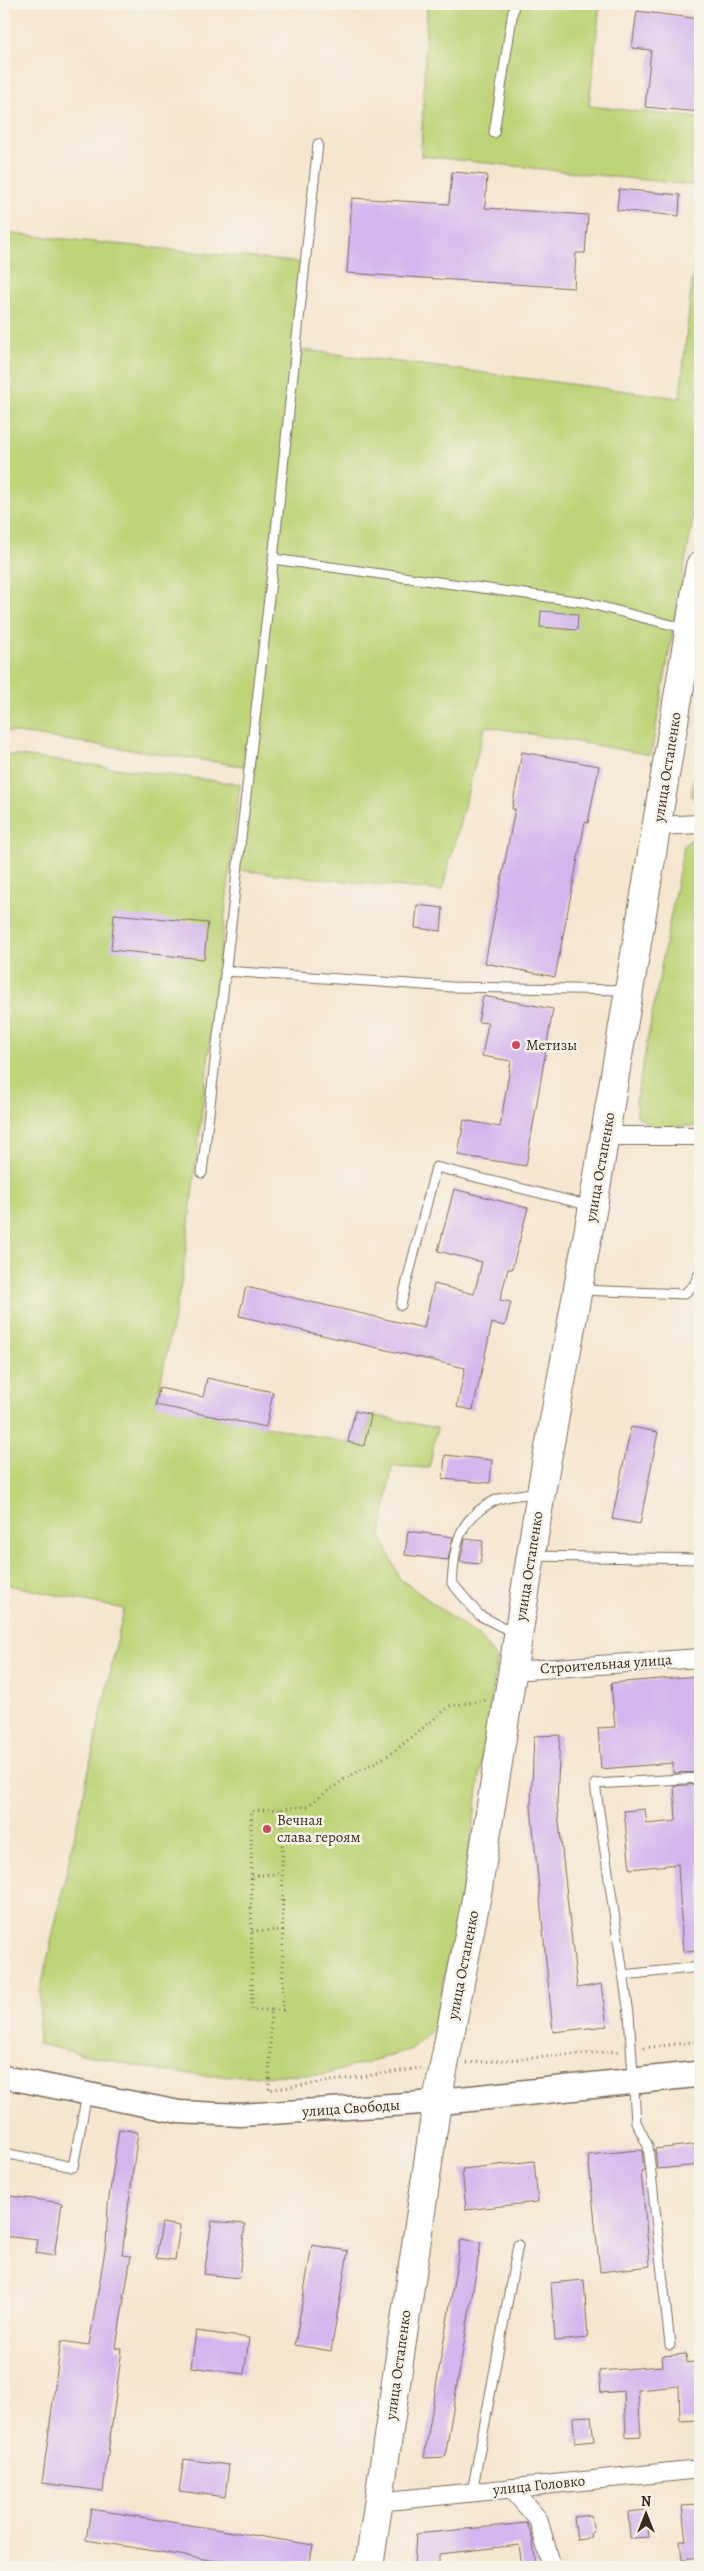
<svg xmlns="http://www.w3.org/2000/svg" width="704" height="2571" font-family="Alegreya,serif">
<rect width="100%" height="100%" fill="#f7f3e8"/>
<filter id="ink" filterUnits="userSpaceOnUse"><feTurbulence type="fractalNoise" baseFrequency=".02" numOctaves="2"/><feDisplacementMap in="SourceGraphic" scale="10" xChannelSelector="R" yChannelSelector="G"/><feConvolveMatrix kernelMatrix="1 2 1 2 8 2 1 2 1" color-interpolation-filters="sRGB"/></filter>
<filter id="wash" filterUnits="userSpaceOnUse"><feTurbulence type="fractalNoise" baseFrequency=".0096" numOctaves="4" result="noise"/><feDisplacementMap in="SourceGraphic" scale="20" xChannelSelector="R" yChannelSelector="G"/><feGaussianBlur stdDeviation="1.12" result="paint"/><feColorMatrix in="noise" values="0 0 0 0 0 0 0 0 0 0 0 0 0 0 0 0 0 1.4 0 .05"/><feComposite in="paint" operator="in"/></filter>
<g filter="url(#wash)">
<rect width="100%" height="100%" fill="#f5e6d0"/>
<path fill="#bed478" stroke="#7c7f4b" d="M427,4H600L589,106L700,118V186L421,156Z
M700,204V479L651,755L485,726L442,891L237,870L249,767L4,731V233L305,263L295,365L304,350L680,398Z
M700,738V806L691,796Z
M4,754L240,784L183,1274L156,1404L364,1446L371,1415L437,1428L429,1468L392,1466L381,1536L400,1579L482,1639L497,1660L467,1865L434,2028L412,2049L323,2075L209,2076L160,2071L38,2044L41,1988L124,1609L4,1584Z
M700,833V1126H651L637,1116L636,1101L684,845Z"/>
<g id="blocks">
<path fill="#d3b6ee" d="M637,11L700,19V112L645,107L651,50L632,48Z
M452,172L487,175L485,208L588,215L585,253H576L574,288L347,273L352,198L449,204Z
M619,189L680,195L679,216L617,210Z
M541,611L578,614L577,630L540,627Z
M522,752L599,766L588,823L585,822L555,977L485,963L515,809H512Z
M417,905L443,908L441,931L415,928Z
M114,914L208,923L204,959L111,950Z
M483,996L553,1009L526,1166L458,1155L464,1120L500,1127L511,1061L482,1056L488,1023L478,1022Z
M454,1189L528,1208L512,1269H508L500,1300L511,1302L505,1326L492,1323L473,1410L457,1407L465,1368L239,1316L246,1287L424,1328L434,1284L474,1294L482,1262L438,1251Z
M207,1378L273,1392L266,1427L156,1405L159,1388L203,1397Z
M355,1411L371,1415L364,1446L348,1442Z
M631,1427L658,1432L640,1524L612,1519Z
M445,1455L492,1460L490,1483L443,1479Z
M408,1531L453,1537L448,1560L405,1555Z
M465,1539L483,1541L480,1564L460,1562Z
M698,1676L700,1772L673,1773V1763L601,1769L598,1728L615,1727L611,1683Z
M560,1735L557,1804L577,1988L601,1984L607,2026L553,2032L531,1807L534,1736Z
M700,1784V1951L683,1952L678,1864L630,1869L624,1811L645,1809L647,1824L676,1821L674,1786Z
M119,2129L138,2132L122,2255L131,2256L116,2348L122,2349L103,2491L42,2483L61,2341L89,2345L106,2244L108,2205Z
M700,2144V2165L657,2169L655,2149Z
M639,2150H642L644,2170L641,2171L650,2266L600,2272L588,2155Z
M534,2161L538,2202L466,2210L462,2169Z
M4,2195L62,2203L54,2256L36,2253L38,2240L4,2236Z
M212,2221L245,2224L239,2278L204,2274Z
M162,2223L180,2226L175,2260L156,2258Z
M461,2239L481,2242L445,2457L424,2458Z
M312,2245L348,2251L331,2351L295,2345Z
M584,2280L588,2338L555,2341L551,2283Z
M196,2331L249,2338L244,2374L191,2367Z
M686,2354L687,2363L700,2361V2420L680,2421L679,2386L638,2390L641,2436L626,2437L624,2391L601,2393L599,2371L663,2366L662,2356Z
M591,2416L594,2441L575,2443L573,2417Z
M184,2459L229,2465L225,2497L179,2491Z
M700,2505V2557L682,2559L680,2541H686L682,2506Z
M91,2509L313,2545L309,2567H254L86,2540Z
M646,2510L649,2537L630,2538L628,2512Z
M591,2515L594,2532L591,2533L592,2538L577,2540L574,2517Z
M527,2523L533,2541L536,2567H522L519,2545L439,2554V2567H414L416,2534Z"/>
</g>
</g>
<g filter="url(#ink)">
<use href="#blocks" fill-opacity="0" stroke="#7c6c5c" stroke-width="1"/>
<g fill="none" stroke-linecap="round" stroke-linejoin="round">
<defs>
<path id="service" d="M494,133L514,4
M318,144L273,559L583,602L687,629
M225,971L452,987L627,990
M202,1173L274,555
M580,1290L684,1294L694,1285L700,1272
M401,1305L436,1167L591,1206
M533,1556L700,1559
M516,1634L479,1615L452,1583C455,1544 457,1519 496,1500C508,1495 525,1495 538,1492
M623,1975L700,1967
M4,2153L73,2167L87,2094
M670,2345L648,2146L636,2122L629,2014L595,1784L700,1778
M472,2492L518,2245"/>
<path id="minor" d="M657,826L700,824
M605,1136H700
M512,1671L700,1658
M511,2488L538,2519L552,2567
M378,2502L700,2469"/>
<path id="tertiary" d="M4,2077L179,2112L240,2115L437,2102"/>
<path id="secondary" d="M437,2102L700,2074"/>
<path id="primary" d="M369,2567L437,2102L477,1894L541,1492L593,1206L700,566"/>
</defs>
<use href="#service" stroke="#7c6c5c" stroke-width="11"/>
<use href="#minor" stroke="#7c6c5c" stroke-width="20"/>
<use href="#tertiary" stroke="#7c6c5c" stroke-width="25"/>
<use href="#secondary" stroke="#7c6c5c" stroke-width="28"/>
<use href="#primary" stroke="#7c6c5c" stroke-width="30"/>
<path stroke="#7c6c5c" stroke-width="3" stroke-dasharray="1 4" stroke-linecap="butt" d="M282,1809L307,1806L346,1778L392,1753L450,1706L487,1700
M252,1875L282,1874
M252,1931L282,1930
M271,2010H252L251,1811L282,1809L283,2010H271L269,2090L421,2068
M644,2048L700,2041
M467,2063L620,2051"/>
<use href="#service" stroke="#fff" stroke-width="9"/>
<use href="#minor" stroke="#fff" stroke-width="18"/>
<use href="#tertiary" stroke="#fff" stroke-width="22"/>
<use href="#secondary" stroke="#fff" stroke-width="25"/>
<use href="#primary" stroke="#fff" stroke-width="28"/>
</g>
</g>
<g fill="#d1495b" stroke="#f7f3e8" stroke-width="2">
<circle cx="516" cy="1045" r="5"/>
<circle cx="267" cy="1829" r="5"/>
</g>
<g text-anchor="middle" stroke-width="5" stroke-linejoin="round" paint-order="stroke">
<g font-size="15" fill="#3b2a1e" stroke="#f7f3e8">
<text transform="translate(667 767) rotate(-81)" y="5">улица Остапенко</text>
<text transform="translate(600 1167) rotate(-80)" y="5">улица Остапенко</text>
<text transform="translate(529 1566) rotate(-81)" y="5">улица Остапенко</text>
<text transform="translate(606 1664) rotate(-4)" y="5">Строительная улица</text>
<text transform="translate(463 1965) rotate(-79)" y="5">улица Остапенко</text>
<text transform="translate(351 2108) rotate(-4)" y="5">улица Свободы</text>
<text transform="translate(398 2365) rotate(-82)" y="5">улица Остапенко</text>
<text transform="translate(539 2485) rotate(-6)" y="5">улица Головко</text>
</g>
<g font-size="15" fill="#3b2a1e" stroke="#f7f3e8" text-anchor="start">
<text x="526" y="1050">Метизы</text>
<text x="277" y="1825">Вечная<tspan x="277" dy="17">слава героям</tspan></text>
</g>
</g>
<rect width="704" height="2571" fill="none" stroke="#f7f3e8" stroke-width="20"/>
<g transform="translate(646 2514)" stroke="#f7f3e8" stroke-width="4" paint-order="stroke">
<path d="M0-4L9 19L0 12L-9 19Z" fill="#3b2a1e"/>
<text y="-8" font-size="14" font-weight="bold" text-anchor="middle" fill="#3b2a1e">N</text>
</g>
</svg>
